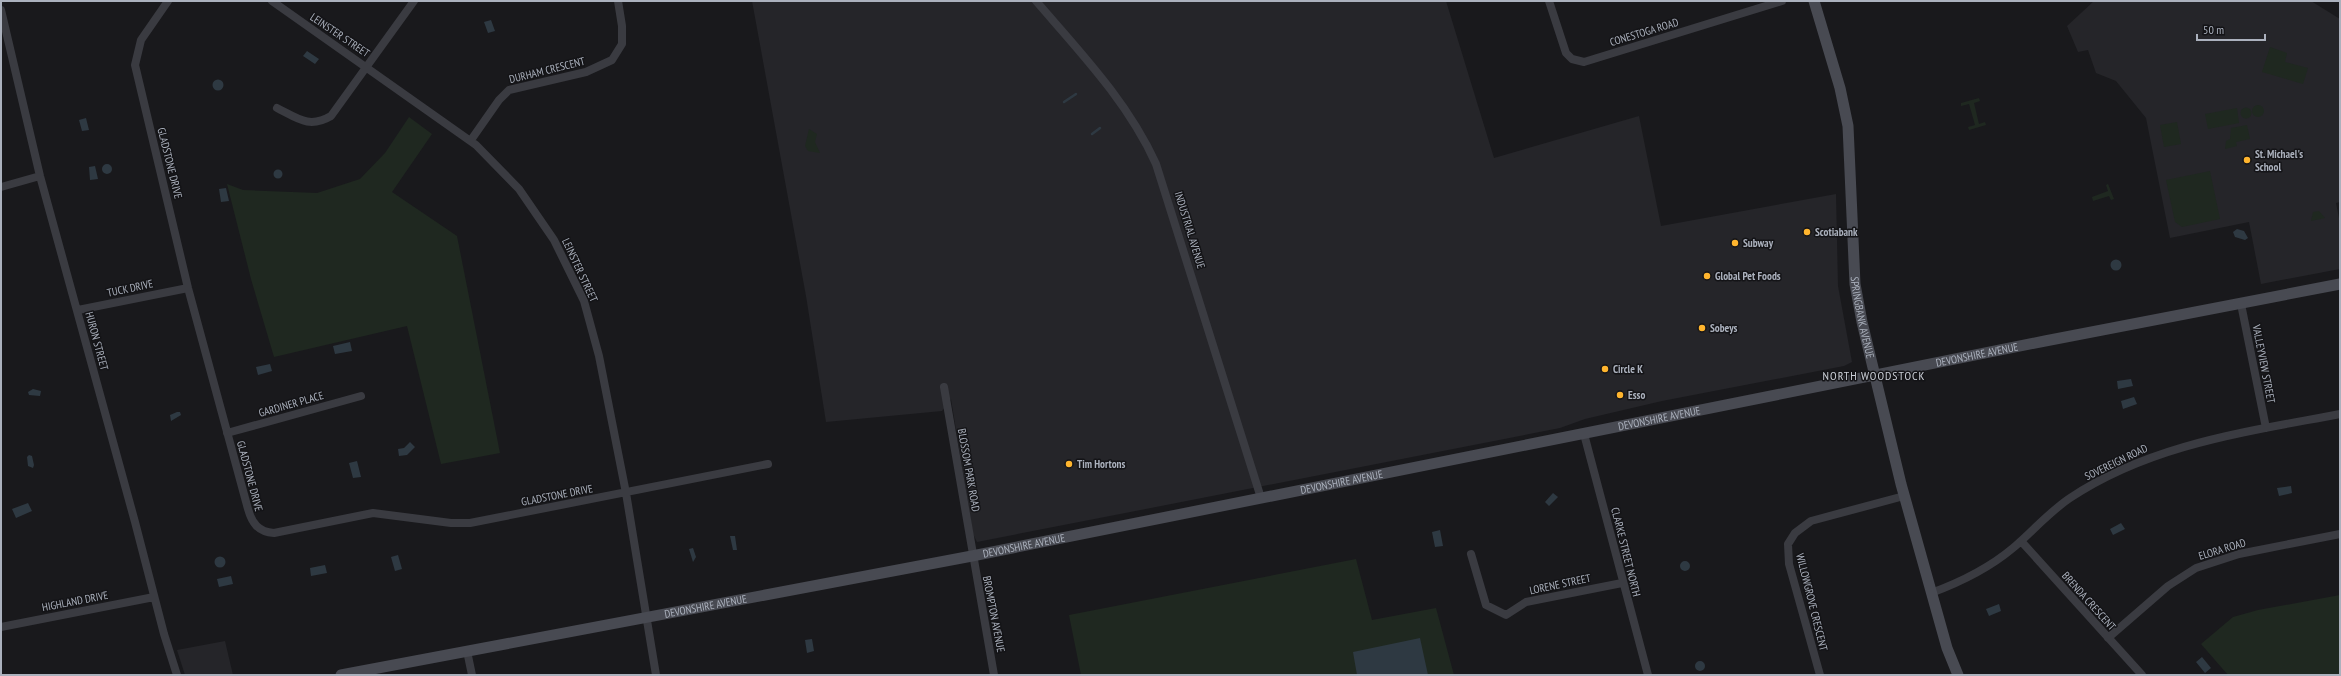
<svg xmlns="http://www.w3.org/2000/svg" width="2341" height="676" font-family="'PT Sans Narrow',sans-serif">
<rect width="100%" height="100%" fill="#19191c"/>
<path fill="#252529" d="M752,1H1446L1494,158L1639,116L1661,226L1836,194L1838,286L1852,362L1844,366L1662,401L1585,419L1560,428L977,542L973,534L951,399L942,411L826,422L806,296Z
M2094,1H2311L2340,19V202L2336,203L2340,223V269L2261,284L2249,222L2170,238L2146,118L2116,81L2096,73L2088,50L2078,52L2067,26Z
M225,641L233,675H185L177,650Z"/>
<path fill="#1f2820" d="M2270,47L2287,53L2285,62L2308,68L2303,84L2262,72Z
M1979,98L1980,101L1974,103L1979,124L1985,122L1986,125L1969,130L1968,127L1975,125L1969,104L1961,106V103Z
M2252 111a6 6 0 1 1 12 0a6 6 0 1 1-12 0Z
M2240.5 113a5.5 5.5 0 1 1 11 0a5.5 5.5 0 1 1-11 0Z
M2237,108L2239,123L2208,129L2205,114Z
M409,117L432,134L392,192L457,236L500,453L441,464L407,326L274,357L251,279L227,184L243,190L317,193L360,179L385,153Z
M2177,122L2181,144L2164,147L2160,125Z
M2247,125L2250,139L2236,142L2237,146L2225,149L2226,141L2230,139L2231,128Z
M809,129L817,134L815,142L820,153L808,151L805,146Z
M2210,171L2220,219L2182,227L2175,222L2166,180Z
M2108,184L2114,199L2111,200L2109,196L2093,201L2092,197L2108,191L2106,185Z
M2319,211L2325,218L2311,221L2313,212Z
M1356,559L1372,620L1436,608L1454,675H1081L1069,615Z
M2340,595V675H2228L2201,644L2233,617L2258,610Z"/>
<path fill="#2e3942" d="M491,20L495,31L488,33L484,22Z
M307,51L319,59L315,64L303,56Z
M212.5 85a5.5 5.5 0 1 1 11 0a5.5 5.5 0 1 1-11 0Z
M86,118L89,130L82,131L79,120Z
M102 169a5 5 0 1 1 10 0a5 5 0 1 1-10 0Z
M95,166L98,179L90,180L89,167Z
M273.5 174a4.5 4.5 0 1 1 9 0a4.5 4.5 0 1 1-9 0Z
M226,188L229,201L221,202L219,189Z
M2237,229L2244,231L2248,238L2245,240L2235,237L2233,232Z
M2110.5 265a5.5 5.5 0 1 1 11 0a5.5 5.5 0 1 1-11 0Z
M350,342L352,351L335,354L333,346Z
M270,364L272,371L258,375L256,367Z
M2131,379L2133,386L2118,389L2117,381Z
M33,389L41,391L40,396L29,395L28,392Z
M2134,397L2137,404L2123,409L2121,401Z
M177,412H180L181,415L171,421L170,415Z
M410,442L415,447L407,455L399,456L398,449L404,448Z
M29,455L32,456L34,465L33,468L28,466L27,457Z
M357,461L361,477L353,478L349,463Z
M2291,486L2292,493L2279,496L2277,488Z
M1553,493L1558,497L1549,506L1545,502Z
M28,503L32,511L16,518L12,509Z
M2121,523L2125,529L2113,535L2110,529Z
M1440,530L1443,546L1435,547L1432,532Z
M730,536H735L737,550H733Z
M693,548L696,557L693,562L689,549Z
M398,555L402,569L395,571L391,557Z
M214.5 562a5.5 5.5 0 1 1 11 0a5.5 5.5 0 1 1-11 0Z
M1680 566a5 5 0 1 1 10 0a5 5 0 1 1-10 0Z
M325,565L327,573L311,576L310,568Z
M231,576L233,584L219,587L217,579Z
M1999,604L2001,611L1989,616L1986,609Z
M1420,638L1428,675H1357L1353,652Z
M812,639L814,651L807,653L805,640Z
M2202,657L2211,668L2205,673L2196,662Z
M1695 666a5 5 0 1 1 10 0a5 5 0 1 1-10 0Z"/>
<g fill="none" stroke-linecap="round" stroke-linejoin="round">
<path stroke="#2e3942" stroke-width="2.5" d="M1064,102L1076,94
M1092,134L1100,128"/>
<path stroke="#3a3b41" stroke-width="8" d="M168,1L141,40L135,65L188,288L248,509C252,523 258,532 274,533L373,513L451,523H470L768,464
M272,1L476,145L519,189L554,240L584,301L599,356L626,493L656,675
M1036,1C1080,52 1128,102 1156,164L1261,498
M1549,1L1566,53L1572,59L1584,62L1782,1
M1,10L40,176L135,522L164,634L177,675
M277,108C297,118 309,129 331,116L414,1
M471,140L499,100L509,90L586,72L612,60L622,44V26L618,1
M1,187L40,176
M2241,304L2266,428
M78,310L188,288
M944,387L994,675
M227,433L361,396
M1584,434L1648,675
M2021,541L2142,675
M1471,554L1486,605L1506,615L1526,602L1622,583
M1931,593C1961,582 1988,569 2013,548C2032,532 2049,512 2070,498C2151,444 2246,432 2340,414
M1,627L154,597
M2108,638L2168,586L2196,568L2239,554L2340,534
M467,651L472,675
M1820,675L1789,564L1788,544L1795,533L1811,521L1904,496"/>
<g stroke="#484a52" stroke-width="11">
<path id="s1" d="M1814,1L1840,88L1848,126L1855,284L1862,322L1901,484L1947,648L1958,675"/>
<path id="s2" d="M341,675L972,556L2045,341L2340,284"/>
</g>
</g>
<g fill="#ffb52e" stroke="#141417" stroke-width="1.5">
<circle cx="2247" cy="160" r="4"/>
<circle cx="1807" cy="232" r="4"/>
<circle cx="1735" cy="243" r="4"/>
<circle cx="1707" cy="276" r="4"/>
<circle cx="1702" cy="328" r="4"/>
<circle cx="1605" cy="369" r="4"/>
<circle cx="1620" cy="395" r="4"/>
<circle cx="1069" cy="464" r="4"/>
</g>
<g text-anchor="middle" stroke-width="3" stroke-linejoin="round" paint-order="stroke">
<g font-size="11" fill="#abb1bd" stroke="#141417">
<text transform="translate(1644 32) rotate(-17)" y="4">CONESTOGA ROAD</text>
<text transform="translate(340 35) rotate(34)" y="4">LEINSTER STREET</text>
<text transform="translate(547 70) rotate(-14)" y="4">DURHAM CRESCENT</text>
<text transform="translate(170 163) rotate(76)" y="4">GLADSTONE DRIVE</text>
<text transform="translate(1190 230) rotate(73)" y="4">INDUSTRIAL AVENUE</text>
<text transform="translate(580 270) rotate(65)" y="4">LEINSTER STREET</text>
<text transform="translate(130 288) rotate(-12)" y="4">TUCK DRIVE</text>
<text dy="4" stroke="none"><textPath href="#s1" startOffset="322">SPRINGBANK AVENUE</textPath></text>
<text transform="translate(97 341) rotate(75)" y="4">HURON STREET</text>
<text dy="4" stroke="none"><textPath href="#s2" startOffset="1667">DEVONSHIRE AVENUE</textPath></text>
<text transform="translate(2264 364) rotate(79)" y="4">VALLEYVIEW STREET</text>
<text transform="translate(291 404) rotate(-16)" y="4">GARDINER PLACE</text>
<text dy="4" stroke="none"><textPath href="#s2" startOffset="1343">DEVONSHIRE AVENUE</textPath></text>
<text transform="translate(2116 462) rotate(-26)" y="4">SOVEREIGN ROAD</text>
<text transform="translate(969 470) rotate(80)" y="4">BLOSSOM PARK ROAD</text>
<text transform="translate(250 476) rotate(75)" y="4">GLADSTONE DRIVE</text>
<text dy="4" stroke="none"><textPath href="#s2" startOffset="1019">DEVONSHIRE AVENUE</textPath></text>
<text transform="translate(557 495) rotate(-11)" y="4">GLADSTONE DRIVE</text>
<text dy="4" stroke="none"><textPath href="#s2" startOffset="695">DEVONSHIRE AVENUE</textPath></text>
<text transform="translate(2222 549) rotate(-17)" y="4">ELORA ROAD</text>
<text transform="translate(1626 552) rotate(76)" y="4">CLARKE STREET NORTH</text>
<text transform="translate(1560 584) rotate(-12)" y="4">LORENE STREET</text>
<text transform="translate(75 601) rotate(-11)" y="4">HIGHLAND DRIVE</text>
<text transform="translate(2089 601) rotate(48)" y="4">BRENDA CRESCENT</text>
<text transform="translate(1812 602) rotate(76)" y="4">WILLOWGROVE CRESCENT</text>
<text dy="4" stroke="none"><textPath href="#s2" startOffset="371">DEVONSHIRE AVENUE</textPath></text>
<text transform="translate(994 614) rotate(79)" y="4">BROMPTON AVENUE</text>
</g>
<g font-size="11" font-weight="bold" fill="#abb1bd" stroke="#141417" text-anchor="start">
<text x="2255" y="158">St. Michael's<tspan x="2255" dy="13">School</tspan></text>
<text x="1815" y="236">Scotiabank</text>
<text x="1743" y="247">Subway</text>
<text x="1715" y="280">Global Pet Foods</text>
<text x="1710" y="332">Sobeys</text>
<text x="1613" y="373">Circle K</text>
<text x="1628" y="399">Esso</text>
<text x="1077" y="468">Tim Hortons</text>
</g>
<g font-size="12" letter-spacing="1" fill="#ccd0d8" stroke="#141417">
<text x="1874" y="380">NORTH WOODSTOCK</text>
</g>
</g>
<rect width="2341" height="676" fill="none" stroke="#abb1bd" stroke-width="4"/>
<path d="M2197 34v6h68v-6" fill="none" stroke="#abb1bd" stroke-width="2"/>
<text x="2203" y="34" font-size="12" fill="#abb1bd" stroke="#141417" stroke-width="3" paint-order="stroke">50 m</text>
</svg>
